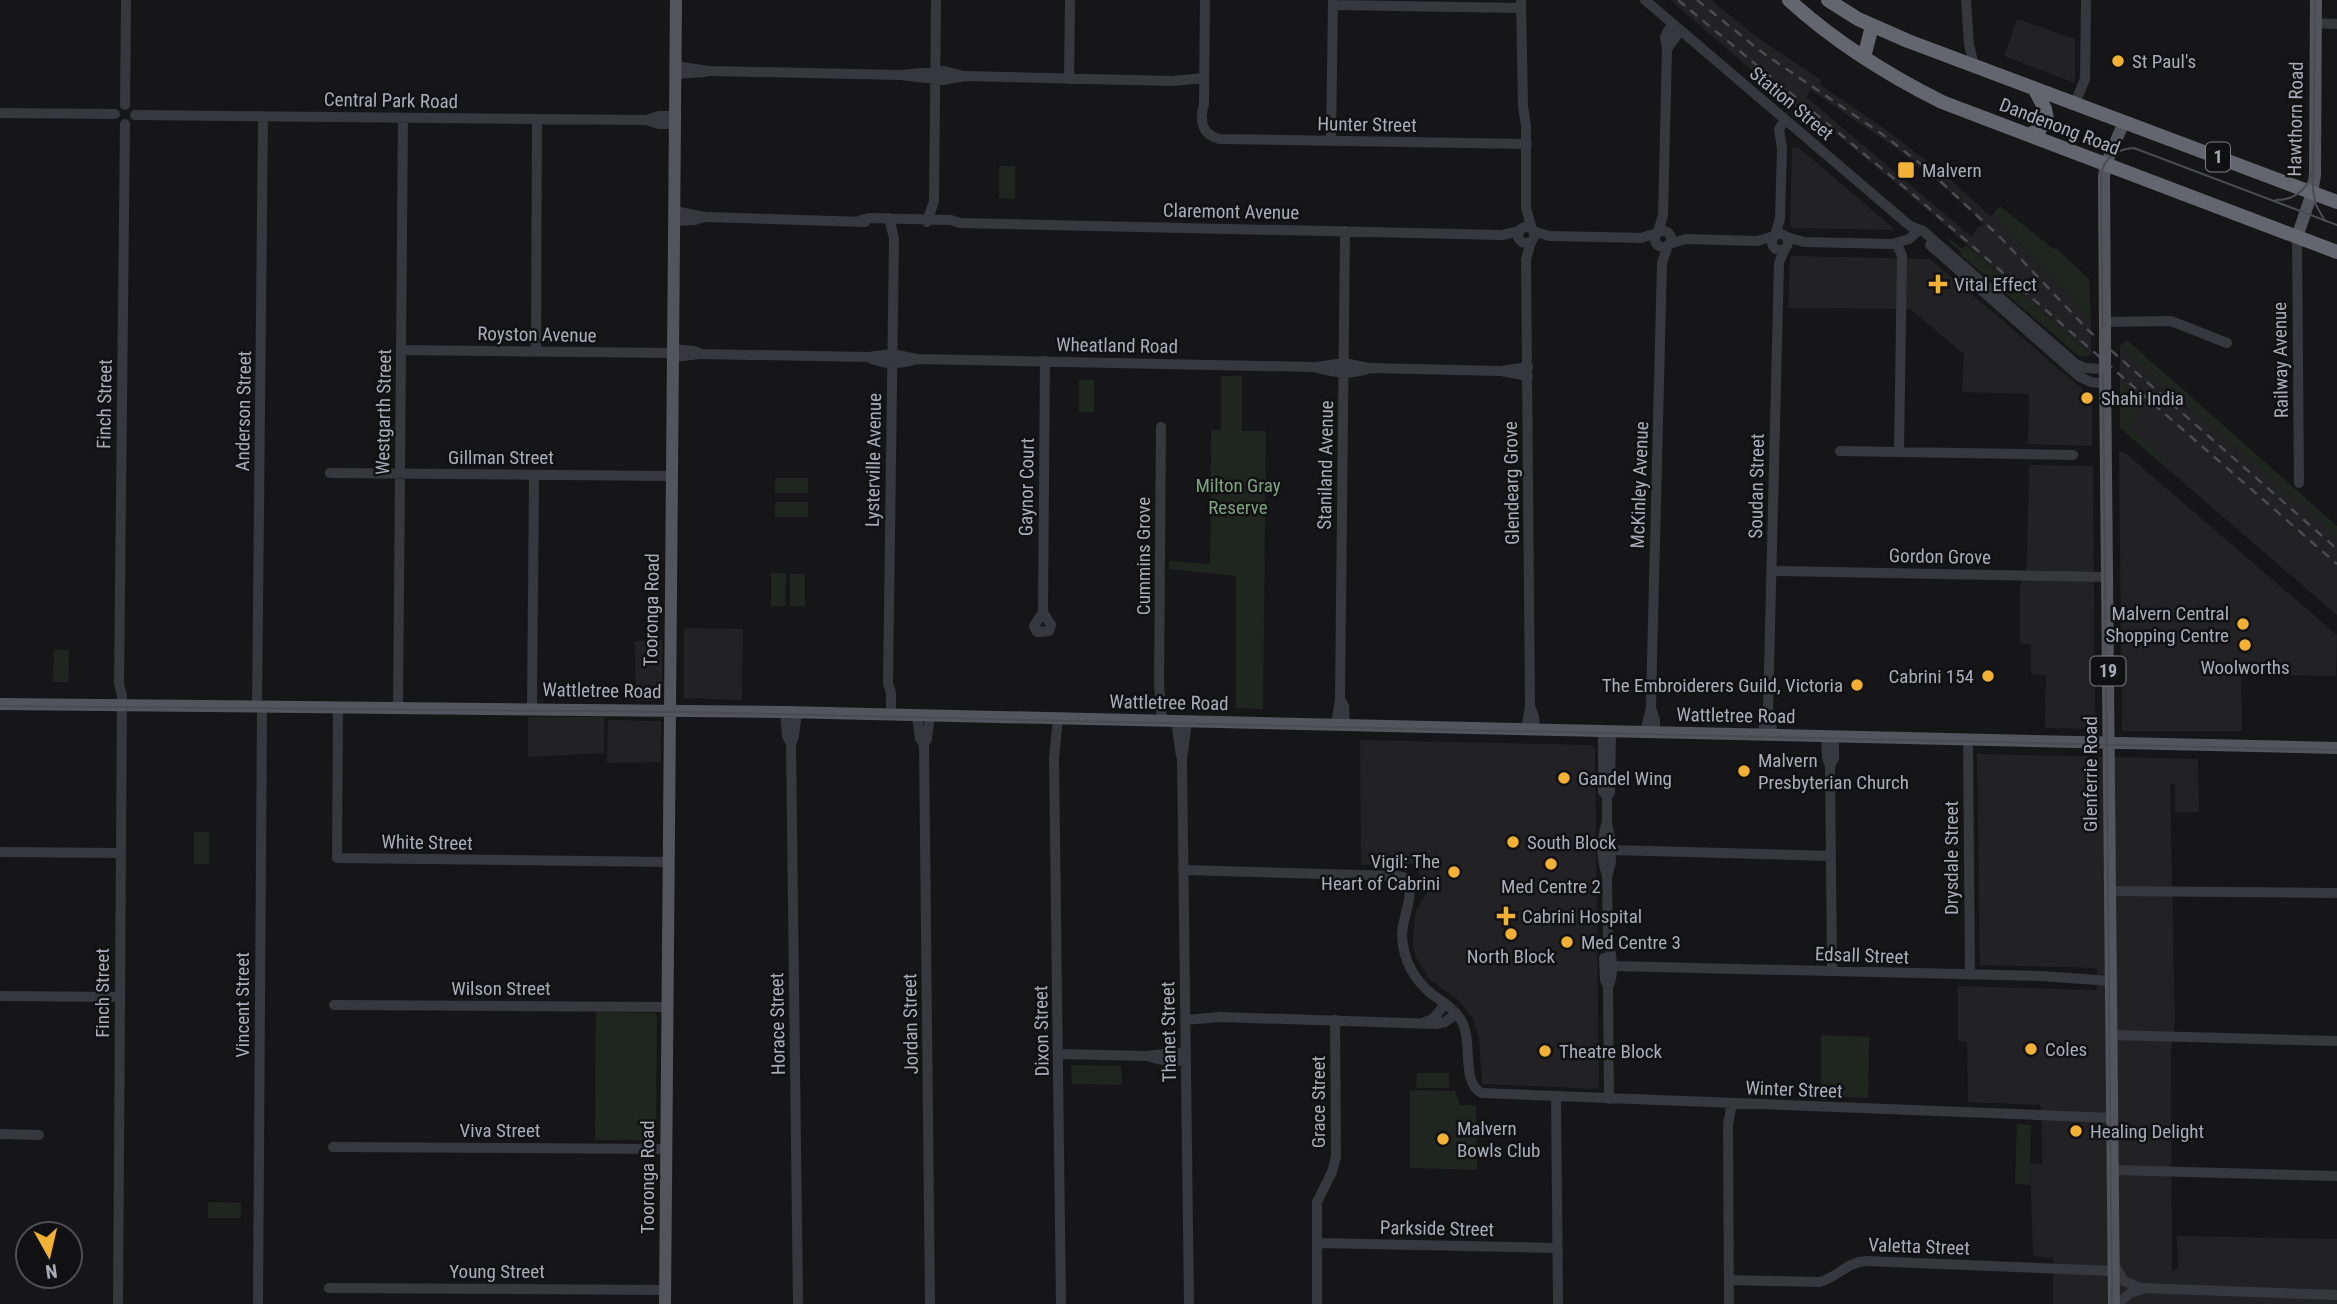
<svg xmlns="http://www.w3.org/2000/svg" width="2337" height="1304" font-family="'Roboto Condensed',sans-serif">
<rect width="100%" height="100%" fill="#161618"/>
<path fill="#222225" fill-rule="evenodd" d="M1670,0H1711L1758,38L1821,80L1819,84L1889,132L1952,181L1990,216L1993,214L2091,320V355L1924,207L1800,104L1796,108ZM1811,90L1900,151L1941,184L1984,224L1978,227L1972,237L1806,97Z
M2017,19L2075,39V83L2004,56Z
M1798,147L1893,228V230L1792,228L1790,226L1792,149Z
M1792,256L1930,259L2092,397V446L2028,444L2029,394L1962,392L1964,354L1910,309L1788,308L1790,258Z
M2126,341L2337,528V615L2120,428V346Z
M2119,452H2124L2337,635L2336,676L2241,674L2242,731H2124L2122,729Z
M2029,465L2093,466L2095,711V727L2092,729L2045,728L2046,675L2031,674V644L2020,643V587L2027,565Z
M684,628L743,629L742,700L684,698Z
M662,640V696L657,701H636L635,641Z
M528,717H604V753L528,757Z
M608,720L661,721V762L607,763Z
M1360,740L1591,745L1595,748L1599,1089L1482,1084L1479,1039L1472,1017L1458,1000L1429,979L1416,957L1413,947L1414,921L1416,911L1427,892L1424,881L1413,864L1361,865Z
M1977,754L2198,759L2199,812H2175V784L2170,785L2175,1024L2171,1049L2172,1272L2178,1268L2177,1237L2180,1236L2337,1239V1304H2053V1258L2033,1256L2030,1164H2042L2041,1105L1968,1102L1967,1042L1958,1041V986L2097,990V968L1980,965Z"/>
<path fill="#1e261f" d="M999,166H1015V199L999,198Z
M2000,206L2052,248L2057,249L2089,279L2091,320L1993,214Z
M1949,238L1962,249L1966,245L2091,355L2080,357L1962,256L1959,250L1948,240Z
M2127,340L2337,526V536L2120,346Z
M1221,376H1242V431H1266L1263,709L1236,708V576L1169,569V561L1210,564L1211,430H1221Z
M1079,380H1094V412H1079Z
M2120,381C2136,395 2142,404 2131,424L2133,431L2164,460L2162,463L2120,428Z
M775,478H808V493H775Z
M775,502H808V517H775Z
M771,573H786L785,606H771Z
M790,574H805V606H790Z
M54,650H69L68,682H53Z
M194,832H209V864H194Z
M596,1012L657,1013L656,1140H595Z
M1821,1035L1869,1037L1868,1098L1821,1096Z
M1071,1065L1121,1066L1122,1085L1072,1084Z
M1417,1073H1449V1088H1416Z
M1410,1090L1455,1091L1460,1105H1476L1477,1170L1410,1168Z
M2017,1124L2031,1125L2030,1185L2015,1184Z
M208,1202L241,1203V1218H208Z"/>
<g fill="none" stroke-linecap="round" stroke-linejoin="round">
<path stroke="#37383d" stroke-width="10" d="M1205,0L1204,104C1199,121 1202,135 1220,139L1527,144
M1521,0L1523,106L1526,126V208L1532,229
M1645,0L1910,226L1923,231L2076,364L2085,368L2105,369
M1966,0L1969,44L1974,66
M1333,5L1521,8
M2316,23L2337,24
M1667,49L1680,31
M675,66L709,71L901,75L944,71L964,76
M675,74L705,72
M901,75L943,80L965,76L1173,81L1204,78
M1069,79L1070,0
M2075,103L2085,79L2086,0
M125,105L126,0
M0,113L115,114
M135,115L646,120L659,124H675
M646,120L659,116H675
M1331,141L1333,1
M674,211L705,217L865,222
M889,218L894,238L888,683L891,693V714
M861,220L869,218L951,220L960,223L1502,235L1520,231
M674,221L695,220L704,217
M927,222L934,201L936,0
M1518 235a8 8 0 1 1 16 0a8 8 0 1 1-16 0Z
M1533,231L1549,236L1600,237L1641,238L1657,233
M1655 239a8 8 0 1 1 16 0a8 8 0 1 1-16 0Z
M1658,232L1663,215L1667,49L1665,37L1672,23
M1772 242a8 8 0 1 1 16 0a8 8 0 1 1-16 0Z
M1775,235L1780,219L1782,148L1779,129L1785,119
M1787,237L1804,242L1892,244L1909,239L1918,231
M2297,237L2299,483
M1669,244L1686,239L1757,241L1774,236
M1897,244L1902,256L1899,452
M1930,245L2080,377L2091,382L2105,384
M2105,322L2171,321L2227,343
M673,349L694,351L701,354L868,357L892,354L917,359L1315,367C1333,373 1352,375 1370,368L1500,371L1528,367
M401,350L672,353
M536,352L537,119
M672,357L700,354
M868,357C883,365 901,364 917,359
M1316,367L1344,363L1369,368
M1501,371L1528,376
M1161,427L1159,684L1162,721
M1840,451L2073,455
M330,473L671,476
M1772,571L2107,577
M1043,612L1051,625L1049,631L1037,632L1034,626L1043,612L1045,361
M1340,699L1344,706L1345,725
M257,706L263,116
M1530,706L1534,717L1535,730
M338,707L337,858L668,862
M398,707L403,118
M532,709L534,475
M1768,709L1773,735
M785,712L787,736L791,744
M797,712L794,736L791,744L798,1304
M917,715L920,739L924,744
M930,715L927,739L924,744L930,1304
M1058,718L1054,758L1061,1304
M1176,721L1181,756
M1187,721L1182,760L1189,1304
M1336,725L1340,699L1345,231
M1526,730L1530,706L1526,259L1531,242
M1603,731V792L1607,796V823L1610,838L1611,863L1607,876L1608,944C1613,957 1614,975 1608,987L1609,1099
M1645,732L1651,708
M1655,732V720L1651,708L1652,661L1662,263L1668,245
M1762,735L1768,709L1779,263L1785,248
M1826,737L1827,758L1830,766L1832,971
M1968,740L1970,975
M1830,766L1834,758V737
M1607,796L1610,793L1611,731
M1606,825C1601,842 1601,859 1607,875
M1611,850L1831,856
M0,852L121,853
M1183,870L1399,876L1406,878C1416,895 1402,916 1402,935C1403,959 1414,980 1433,995C1443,1002 1454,1009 1461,1020C1474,1041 1460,1083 1482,1093L2113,1118
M2110,891L2337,893
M1604,958L1605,980L1608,986
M1604,960L1612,966L2041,976L2111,981
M0,996L120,997
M334,1005L667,1007
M1185,1020L1220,1017L1436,1024L1445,1022L1456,1014
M1425,1022L1433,1019L1445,1004
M2112,1035L2337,1041
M1059,1054L1146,1056L1186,1052
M1150,1057L1162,1060L1186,1061
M1556,1097L1558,1304
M0,1134L39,1135
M333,1147L666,1149
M2113,1170L2337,1176
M1317,1243L1557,1248
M2114,1265L2124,1281L2140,1288L2337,1295
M1729,1280L1819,1282C1838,1278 1844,1263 1866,1261L2114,1271
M329,1288L665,1290
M118,1304L122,695L119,684L125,124
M258,1304L262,706
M1317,1304V1202L1332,1172L1336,1157L1335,1020
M1729,1304L1728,1124L1732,1103
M2118,1304L2130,1293L2143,1289"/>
<path stroke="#53555c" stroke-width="12" d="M2297,237L2312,193L2315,175L2316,0
M2105,333L2104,177L2106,164L2124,122
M2105,368L2114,1304
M0,704L785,712L2337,748
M665,1304L676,0"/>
<path stroke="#63666e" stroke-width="14" d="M1789,0C1834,41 1888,75 1942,102L2337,252
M1828,0L1858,19L1908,41L2337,202
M1864,57L1872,26
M2029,135L2040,129L2047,119L2045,109L2034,88"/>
<path stroke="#4a4c52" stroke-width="2" d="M2315,0L2313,190L2316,205L2325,221
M2276,200C2294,200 2307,190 2312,173
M0,706L681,712L2337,750
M2112,1304L2101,174C2105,157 2116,149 2134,148L2337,225"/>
<path stroke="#4a4c52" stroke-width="2.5" stroke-dasharray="9 7" stroke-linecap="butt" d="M1678,0L1915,196L2337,564
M1697,0L1763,53L1882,134L1926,168L2000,237L2089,331L2337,549"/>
<path stroke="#53555c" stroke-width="12" d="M2105,333V368"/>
</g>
<g fill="#f2b134" stroke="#111113" stroke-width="2.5">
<circle cx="2118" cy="61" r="7"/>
<rect x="1897" y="161" width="18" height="18" rx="3.5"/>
<path d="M1934.5 273.5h7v7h7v7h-7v7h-7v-7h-7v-7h7z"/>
<circle cx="2087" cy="398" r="7"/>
<circle cx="2243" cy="624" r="7"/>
<circle cx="2245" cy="645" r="7"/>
<circle cx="1988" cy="676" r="7"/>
<circle cx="1857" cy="685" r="7"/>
<circle cx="1744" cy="771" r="7"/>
<circle cx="1564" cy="778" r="7"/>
<circle cx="1513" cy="842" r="7"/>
<circle cx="1551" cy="864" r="7"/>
<circle cx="1454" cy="872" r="7"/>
<path d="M1502.5 905.5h7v7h7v7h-7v7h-7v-7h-7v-7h7z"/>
<circle cx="1511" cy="934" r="7"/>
<circle cx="1567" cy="942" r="7"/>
<circle cx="2031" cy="1049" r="7"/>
<circle cx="1545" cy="1051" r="7"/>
<circle cx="2076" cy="1131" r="7"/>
<circle cx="1443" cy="1139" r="7"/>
</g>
<g text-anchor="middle" stroke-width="5" stroke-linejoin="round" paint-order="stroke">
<g fill="#111113" stroke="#7b7e86" stroke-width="2">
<rect x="2206" y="142.5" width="24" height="29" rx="5"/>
<rect x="2090.5" y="656.5" width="35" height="29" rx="5"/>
</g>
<g font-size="18" font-weight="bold" fill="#a8adb8">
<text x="2218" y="163">1</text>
<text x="2108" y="677">19</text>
</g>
<g font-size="19" fill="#a8adb8" stroke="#111113" text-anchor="start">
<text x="2132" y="68">St Paul's</text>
<text x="1922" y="177">Malvern</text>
<text x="1954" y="291">Vital Effect</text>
<text x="2101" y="405">Shahi India</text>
<text x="2229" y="620" text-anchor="end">Malvern Central<tspan x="2229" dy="22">Shopping Centre</tspan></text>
<text x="2245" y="674" text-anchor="middle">Woolworths</text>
<text x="1974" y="683" text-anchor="end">Cabrini 154</text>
<text x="1843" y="692" text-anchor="end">The Embroiderers Guild, Victoria</text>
<text x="1758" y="767">Malvern<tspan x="1758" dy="22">Presbyterian Church</tspan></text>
<text x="1578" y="785">Gandel Wing</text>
<text x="1527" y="849">South Block</text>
<text x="1440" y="868" text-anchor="end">Vigil: The<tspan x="1440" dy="22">Heart of Cabrini</tspan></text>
<text x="1551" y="893" text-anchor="middle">Med Centre 2</text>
<text x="1522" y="923">Cabrini Hospital</text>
<text x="1581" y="949">Med Centre 3</text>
<text x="1511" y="963" text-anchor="middle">North Block</text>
<text x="2045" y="1056">Coles</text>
<text x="1559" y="1058">Theatre Block</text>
<text x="1457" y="1135">Malvern<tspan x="1457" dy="22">Bowls Club</tspan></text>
<text x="2090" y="1138">Healing Delight</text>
</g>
<g font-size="19" fill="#a8adb8" stroke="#111113">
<text transform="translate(391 100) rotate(1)" y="7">Central Park Road</text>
<text transform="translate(1792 103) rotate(40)" y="7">Station Street</text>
<text transform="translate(2295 119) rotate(-89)" y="7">Hawthorn Road</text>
<text transform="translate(1367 124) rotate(1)" y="7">Hunter Street</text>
<text transform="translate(2060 126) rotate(21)" y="7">Dandenong Road</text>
<text transform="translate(1231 211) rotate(1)" y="7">Claremont Avenue</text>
<text transform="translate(537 334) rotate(1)" y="7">Royston Avenue</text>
<text transform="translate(1117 345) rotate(1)" y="7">Wheatland Road</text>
<text transform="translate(2280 360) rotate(-91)" y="7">Railway Avenue</text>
<text transform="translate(104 404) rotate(-89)" y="7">Finch Street</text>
<text transform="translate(243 411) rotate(-89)" y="7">Anderson Street</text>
<text transform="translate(383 412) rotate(-89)" y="7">Westgarth Street</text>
<text x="501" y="464">Gillman Street</text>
<text transform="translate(873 460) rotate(-89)" y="7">Lysterville Avenue</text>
<text transform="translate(1325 465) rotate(-89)" y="7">Staniland Avenue</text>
<text transform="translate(1511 483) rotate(-91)" y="7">Glendearg Grove</text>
<text transform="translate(1639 485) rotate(-88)" y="7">McKinley Avenue</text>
<text transform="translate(1756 486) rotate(-89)" y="7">Soudan Street</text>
<text transform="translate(1026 487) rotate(-89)" y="7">Gaynor Court</text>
<text transform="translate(1143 556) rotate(-90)" y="7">Cummins Grove</text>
<text transform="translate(1940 556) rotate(1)" y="7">Gordon Grove</text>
<text transform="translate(651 610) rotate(-89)" y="7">Tooronga Road</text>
<text transform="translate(602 690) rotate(1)" y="7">Wattletree Road</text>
<text transform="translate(1169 702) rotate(1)" y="7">Wattletree Road</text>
<text transform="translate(1736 715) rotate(1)" y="7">Wattletree Road</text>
<text transform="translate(2090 774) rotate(-90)" y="7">Glenferrie Road</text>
<text transform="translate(427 842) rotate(1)" y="7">White Street</text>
<text transform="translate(1951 858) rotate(-90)" y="7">Drysdale Street</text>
<text transform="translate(1862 955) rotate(2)" y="7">Edsall Street</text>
<text x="501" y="995">Wilson Street</text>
<text transform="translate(102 993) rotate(-90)" y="7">Finch Street</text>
<text transform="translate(242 1005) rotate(-90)" y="7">Vincent Street</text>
<text transform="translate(777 1024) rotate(-91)" y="7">Horace Street</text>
<text transform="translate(910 1024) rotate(-91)" y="7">Jordan Street</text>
<text transform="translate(1041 1031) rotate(-91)" y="7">Dixon Street</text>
<text transform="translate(1168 1032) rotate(-91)" y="7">Thanet Street</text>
<text transform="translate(1794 1089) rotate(2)" y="7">Winter Street</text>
<text transform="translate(1318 1102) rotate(-90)" y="7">Grace Street</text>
<text x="500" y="1137">Viva Street</text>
<text transform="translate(647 1177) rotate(-90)" y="7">Tooronga Road</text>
<text transform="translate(1437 1228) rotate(1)" y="7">Parkside Street</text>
<text transform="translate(1919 1246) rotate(2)" y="7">Valetta Street</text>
<text x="497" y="1278">Young Street</text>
</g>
<g font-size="19" fill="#7fa381" stroke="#111113">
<text x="1238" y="492">Milton Gray<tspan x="1238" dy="22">Reserve</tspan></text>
</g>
</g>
<g transform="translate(49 1255) rotate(172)"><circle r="33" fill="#111113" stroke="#4d4f55" stroke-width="2"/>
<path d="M0-5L12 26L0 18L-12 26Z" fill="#f2b134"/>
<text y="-10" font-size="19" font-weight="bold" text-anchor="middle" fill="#a8adb8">N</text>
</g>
</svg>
